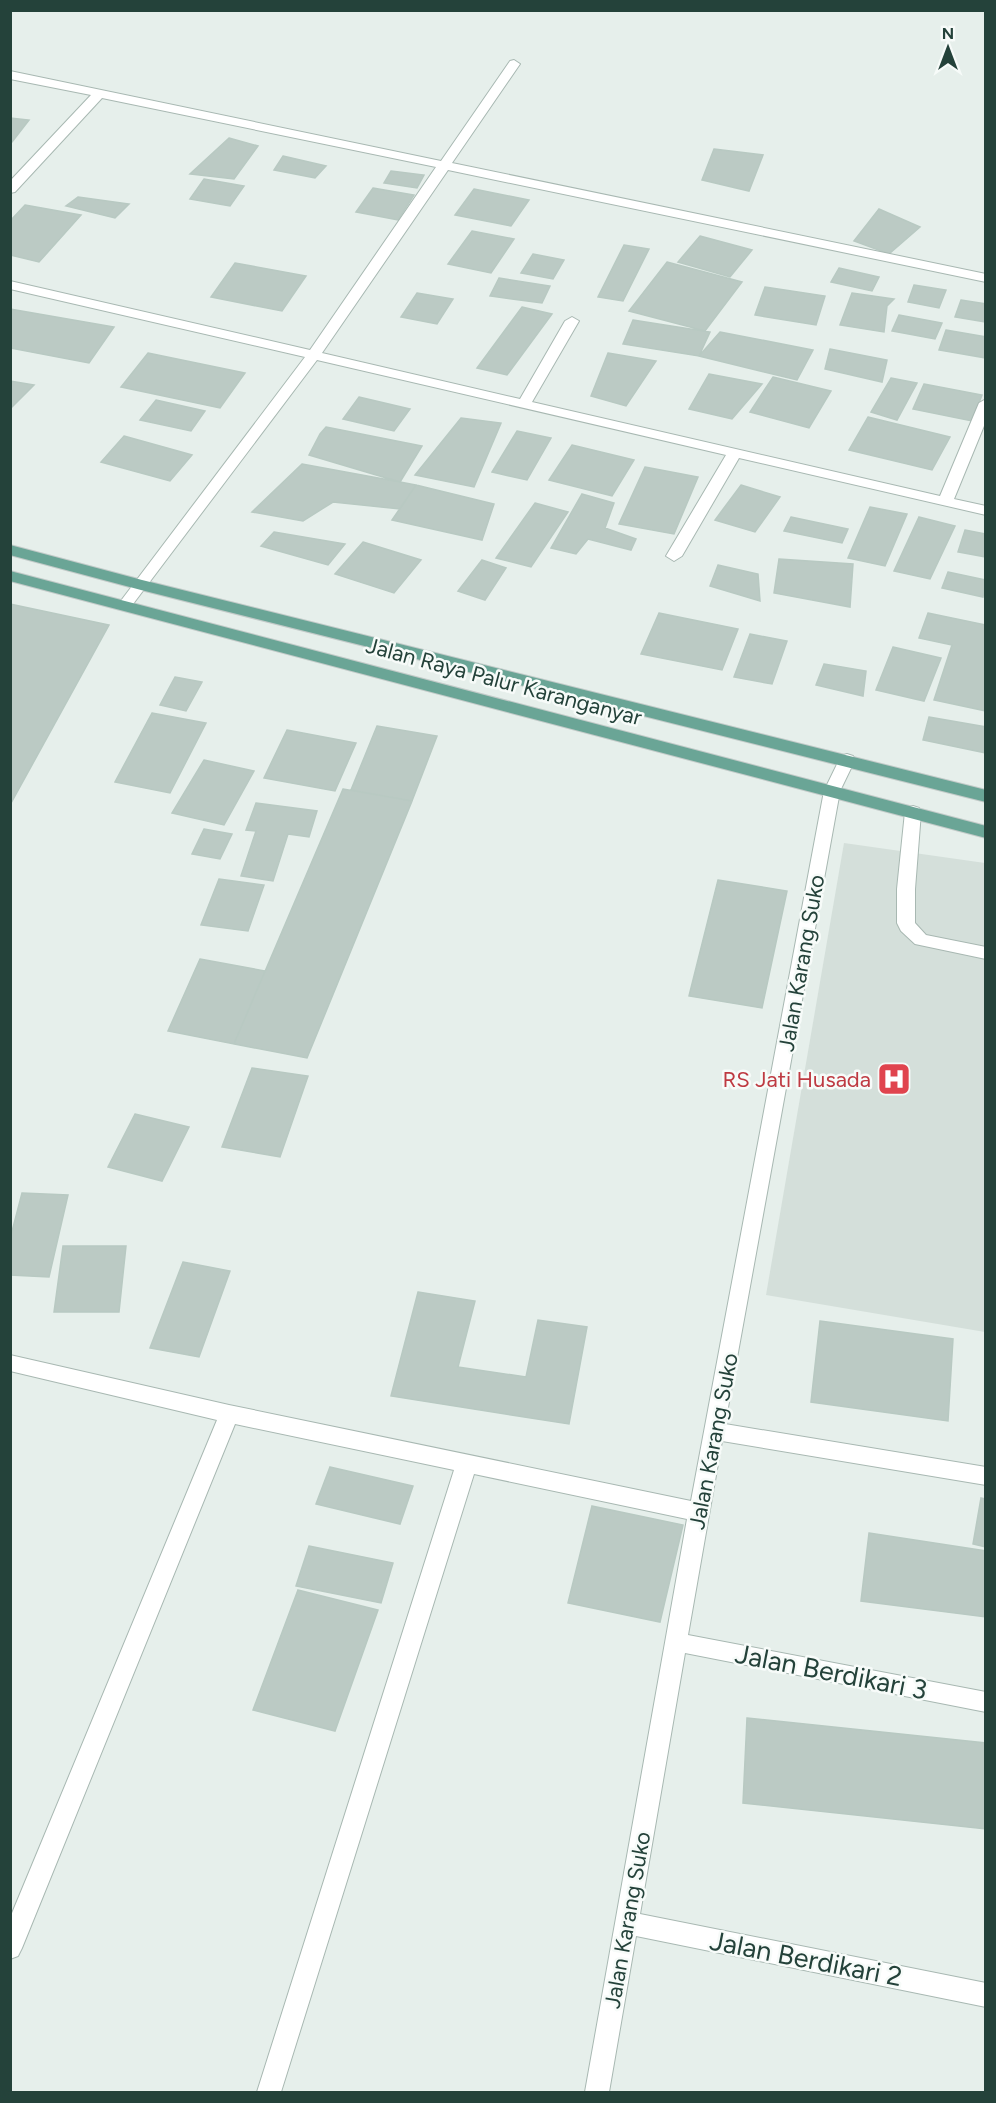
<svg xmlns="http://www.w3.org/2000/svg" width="996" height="2103" font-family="Figtree,sans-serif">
<rect width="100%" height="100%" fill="#e6efeb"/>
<path fill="#d4dfda" d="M844,843L985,863V1332L766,1295Z"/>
<path fill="#bbcac4" stroke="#b8c9c2" stroke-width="1.5" d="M10,118L29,120L12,142H10Z
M229,138L258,146L234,179L190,174Z
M714,149L763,155L749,191L702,180Z
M283,156L326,166L315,178L274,170Z
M391,171L424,175L417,188L384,183Z
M204,179L244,186L230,206L190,199Z
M373,188L414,195L398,220L356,212Z
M474,189L529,200L511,226L455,215Z
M78,197L129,204L115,218L66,206Z
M25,205L81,215L39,262L10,255V221Z
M879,209L920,227L889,254L854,241Z
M472,231L514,239L491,273L448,264Z
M700,236L752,250L730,277L678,262Z
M624,245L649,249L623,301L598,297Z
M533,254L564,260L553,279L521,273Z
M667,262L742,282L705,331L629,311Z
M235,263L306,276L282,311L211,297Z
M839,268L879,277L872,291L831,282Z
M499,278L550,286L542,303L490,296Z
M914,285L946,290L939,308L908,302Z
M765,287L825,296L816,325L755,315Z
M417,293L453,299L437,324L401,317Z
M852,293L894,299L887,306L884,332L840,325Z
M961,300L986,304V322L955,317Z
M522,307L552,314L507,375L477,368Z
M10,309L114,327L89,363L10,348Z
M899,315L942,323L935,339L892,331Z
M633,320L710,332L699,356L623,344Z
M946,330L986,337V358L939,350Z
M720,332L813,350L797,380L699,356Z
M830,349L887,360L882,382L825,369Z
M148,353L245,373L220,408L121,387Z
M608,353L656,361L626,406L591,396Z
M709,374L762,384L732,419L689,409Z
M773,377L831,391L809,428L750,412Z
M891,378L917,383L897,420L871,412Z
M10,381L34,385L10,409Z
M924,384L982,395L972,421L913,409Z
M359,397L410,409L394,431L343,419Z
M156,400L205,411L191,431L140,420Z
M868,417L950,437L932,470L849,450Z
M461,418L501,423L474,487L415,475Z
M326,427L422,446L400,482L309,455L320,434Z
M517,431L551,438L527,480L492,472Z
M124,436L192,455L170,481L101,462Z
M572,445L634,460L612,496L549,480Z
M302,464L400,482L416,485L400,509L333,502L303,521L252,512Z
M645,467L698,477L674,534L619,524Z
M416,485L494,504L482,540L392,520Z
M741,485L780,497L755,532L715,520Z
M582,494L614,503L605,528L636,539L631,550L588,539L576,554L551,548Z
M535,503L568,512L531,567L496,558Z
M870,507L907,514L885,566L848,558Z
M791,517L848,529L842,543L784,531Z
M919,517L955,526L930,579L894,571Z
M965,530L986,534V557L958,552Z
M274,532L345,544L328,565L261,546Z
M363,542L421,560L394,593L335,574Z
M779,559L853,564L850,607L774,593Z
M482,560L506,568L485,600L458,591Z
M718,565L758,574L760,601L710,586Z
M948,572L986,580L983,597L942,588Z
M10,604L109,625L10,805Z
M659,613L738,629L722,670L641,654Z
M928,613L986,625V711L934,700L952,645L919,638Z
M750,634L787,641L772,684L734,677Z
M893,647L941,658L924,701L876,690Z
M824,664L866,671L863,696L816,685Z
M175,677L202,682L186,711L160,705Z
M152,713L206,723L170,793L115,782Z
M929,717L986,727V753L923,740Z
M377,726L437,736L412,801L351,790Z
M287,730L356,743L335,791L264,778Z
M204,760L254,771L224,825L172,813Z
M343,789L412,801L307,1058L234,1044Z
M256,803L317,811L309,837L288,834L273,881L241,876L256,831L246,830Z
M204,829L232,834L220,859L192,854Z
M219,879L264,885L248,931L201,925Z
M718,880L787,891L762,1008L689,996Z
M200,959L265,971L234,1044L168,1031Z
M252,1068L308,1076L280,1157L222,1147Z
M135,1114L189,1127L162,1181L108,1167Z
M22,1193L68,1195L49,1277L10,1275V1239Z
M63,1246H126L119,1312H54Z
M183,1262L230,1271L199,1357L150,1348Z
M418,1292L475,1301L458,1367L526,1377L538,1320L587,1327L569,1424L391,1396Z
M820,1321L953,1339L948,1421L811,1402Z
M330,1467L413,1486L400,1524L316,1504Z
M981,1498L986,1499V1547L973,1544Z
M592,1506L683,1525L660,1622L568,1603Z
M869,1533L986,1551V1617L861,1601Z
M309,1546L393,1563L381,1603L296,1586Z
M298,1590L378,1610L335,1731L253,1710Z
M747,1718L986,1743V1829L743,1803Z"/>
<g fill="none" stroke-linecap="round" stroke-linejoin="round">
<defs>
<path id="lane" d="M913,806L919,808L921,812L915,889V923L926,935L986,947V959L915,944L901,931L897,923V889L905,812L907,808Z"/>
<path id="street" d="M514,60L520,64L452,163L986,274V282L448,170L322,353L520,399L565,321L572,317L579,321L532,402L940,496L979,403L986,399V421L954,499L986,506V515L739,458L682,556L674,561L666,556L726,455L317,360L130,608H120L117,605L120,602L305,357L10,289V281L310,350L436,167L102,98L15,192L10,193V181L91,95L10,79V71L441,161L510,61Z
M847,754L853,756L855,760L840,791L725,1424L986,1467V1485L722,1441L688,1635L986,1692V1712L685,1653L640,1914L986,1983V2007L636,1936L609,2092H585L687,1519L474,1474L281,2092H257L454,1470L235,1424L22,1948L18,1956L10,1959V1918L217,1420L10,1371V1355L229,1405L691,1501L824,791L841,756Z"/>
<path id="primary" d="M10,545L142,580L986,790V802L141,590L10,555Z
M10,571L986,826V838L10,581Z"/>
</defs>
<use href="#lane" stroke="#a8b8b2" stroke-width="2"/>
<use href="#street" stroke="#a8b8b2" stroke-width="2"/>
<use href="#primary" stroke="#c2cac8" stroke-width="2"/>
<use href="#lane" fill="#fff" fill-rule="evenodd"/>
<use href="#street" fill="#fff" fill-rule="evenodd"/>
<use href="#primary" fill="#6aa596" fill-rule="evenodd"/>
</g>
<defs>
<symbol id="hospital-square" viewBox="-11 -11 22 22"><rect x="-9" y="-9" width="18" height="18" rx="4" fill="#e0444e" stroke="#f7fbf9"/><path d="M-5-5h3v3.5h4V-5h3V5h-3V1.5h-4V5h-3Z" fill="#fff"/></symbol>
</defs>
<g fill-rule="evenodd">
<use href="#hospital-square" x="875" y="1060" width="38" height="38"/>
</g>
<g text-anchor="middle" stroke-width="5" stroke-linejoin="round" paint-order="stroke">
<g font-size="22" fill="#24423a" stroke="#f7fbf9">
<text transform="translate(504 681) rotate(15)" y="8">Jalan Raya Palur Karanganyar</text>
<text transform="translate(801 963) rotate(-80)" y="8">Jalan Karang Suko</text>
<text transform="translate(713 1441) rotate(-79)" y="8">Jalan Karang Suko</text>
<text transform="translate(627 1920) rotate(-80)" y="8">Jalan Karang Suko</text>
</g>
<g font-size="22" fill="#be3a42" stroke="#f7fbf9" text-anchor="end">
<text x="871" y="1087">RS Jati Husada</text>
</g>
<g font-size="27" fill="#24423a" stroke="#f7fbf9">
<text transform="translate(831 1672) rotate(11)" y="9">Jalan Berdikari 3</text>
<text transform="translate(806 1959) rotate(11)" y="9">Jalan Berdikari 2</text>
</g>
</g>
<rect width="996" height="2103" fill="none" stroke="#24423a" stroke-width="24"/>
<g transform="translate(948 48)" stroke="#f7fbf9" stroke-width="4.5" paint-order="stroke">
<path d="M0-4.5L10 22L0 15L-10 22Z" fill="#24423a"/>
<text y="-9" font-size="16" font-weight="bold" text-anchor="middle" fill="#24423a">N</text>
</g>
</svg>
